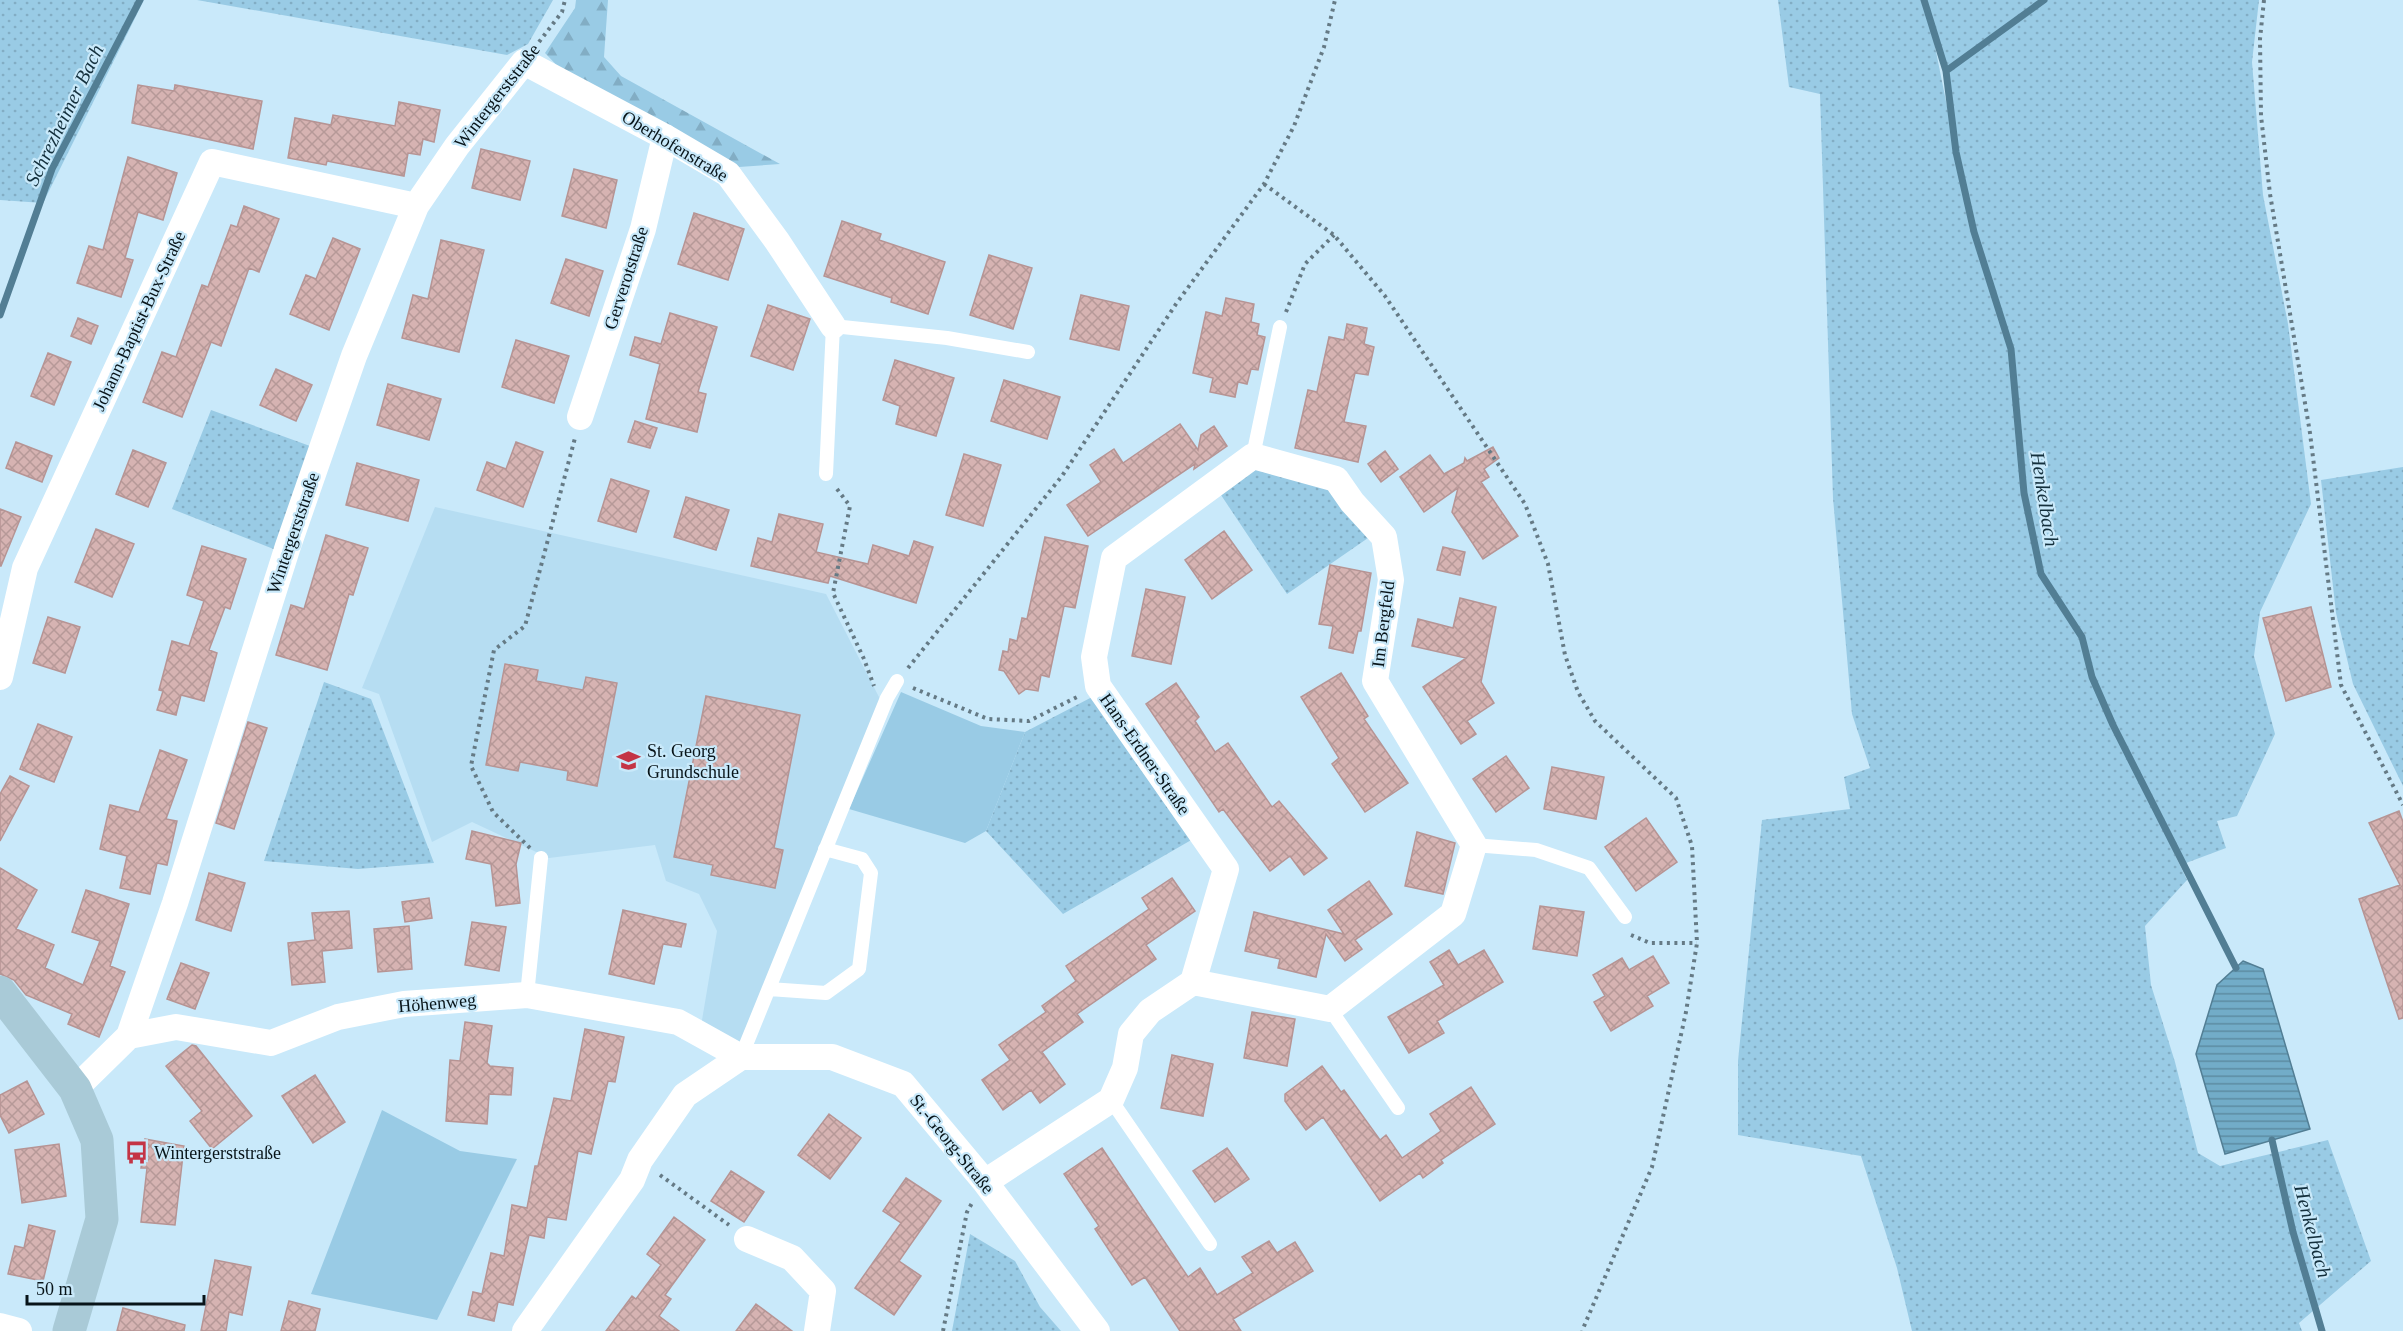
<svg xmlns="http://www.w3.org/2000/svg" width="2403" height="1331" font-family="'Times New Roman',serif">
<defs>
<pattern id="grass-dots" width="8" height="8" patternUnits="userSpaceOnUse" patternTransform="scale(1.5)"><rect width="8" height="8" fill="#99cbe5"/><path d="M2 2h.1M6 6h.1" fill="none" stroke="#82adc4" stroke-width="1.8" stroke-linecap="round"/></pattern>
<pattern id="forest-firs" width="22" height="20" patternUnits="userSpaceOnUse" patternTransform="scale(1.5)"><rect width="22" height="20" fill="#99cbe5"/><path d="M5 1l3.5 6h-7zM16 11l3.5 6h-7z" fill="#82adc4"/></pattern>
<pattern id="water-rules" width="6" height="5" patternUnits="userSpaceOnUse" patternTransform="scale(1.5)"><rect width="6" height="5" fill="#72acc8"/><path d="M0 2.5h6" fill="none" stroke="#5c8ba2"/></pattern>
<pattern id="building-cross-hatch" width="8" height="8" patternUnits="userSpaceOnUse" patternTransform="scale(1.5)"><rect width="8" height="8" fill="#d6b3b2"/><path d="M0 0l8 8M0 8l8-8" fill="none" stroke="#b69998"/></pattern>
</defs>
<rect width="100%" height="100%" fill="#c9e9fa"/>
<path fill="#b6ddf2" d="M435,507L826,594L880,699L739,1046L701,1026L717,931L699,894L666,881L655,845L549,858L472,822L432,842L379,694L362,688Z"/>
<path fill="url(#grass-dots)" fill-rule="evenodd" d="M0,0H144L43,203L0,200Z
M197,0H553L528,44L507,55Z
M1778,0H2259L2252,62L2263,195L2288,324L2311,504L2260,612L2254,656L2275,734L2237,816L2217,821L2226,848L2186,863L2122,744L2187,880L2145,926L2151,985L2175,1062L2198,1153L2220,1166L2328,1140L2371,1261L2299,1323L2302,1331H1912L1897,1268L1861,1156L1738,1135V1061L1762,820L1850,809L1844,777L1870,768L1852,714L1833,498L1820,94L1789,87ZM1929,12L1946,71L1954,141L1928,12Z
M211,410L310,446L276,550L172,509Z
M1254,466L1331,487L1368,538L1287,594L1219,492Z
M2403,467V786L2353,684L2336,613L2321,480Z
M324,682L371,699L434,863L358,869L264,861Z
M1094,696L1193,839L1063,914L986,831L1025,732Z
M970,1234L1015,1261L1040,1307L1061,1331H952Z"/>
<path fill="url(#forest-firs)" d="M576,0H608L604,57L621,76L780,164L739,167L566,75L545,53L575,8Z"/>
<path fill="#99cbe5" d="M901,692L981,726L1025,732L986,831L965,843L849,809Z
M382,1110L460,1151L517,1159L437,1320L311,1294Z"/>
<path fill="url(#water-rules)" stroke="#527e94" stroke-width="1.5" d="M2243,961L2263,969L2310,1129L2225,1154L2196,1054L2217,985Z"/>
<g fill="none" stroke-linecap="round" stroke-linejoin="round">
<path stroke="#527e94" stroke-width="7" d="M1924,0L1946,71L1956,152L1974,232L2011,349L2024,493L2041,574L2082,637L2092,677L2113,725L2236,968
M1946,71L2044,0
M0,315L52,169L140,0
M2272,1140L2293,1232L2322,1331"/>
</g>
<path fill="url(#building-cross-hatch)" stroke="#b69494" stroke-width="1.5" d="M138,85L174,91L175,85L262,101L253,149L132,123Z
M399,102L440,110L434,142L423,139L420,155L408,153L404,176L327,161L326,165L288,158L295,118L331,125L333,115L395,126Z
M481,149L530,161L520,200L472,188Z
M128,157L177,173L163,220L138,212L125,258L133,260L121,297L77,283L89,246L103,250Z
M574,169L617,180L606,228L562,216Z
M244,206L279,219L259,272L249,268L221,346L211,342L182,417L143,402L162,352L176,357L202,285L208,287L231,225L237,227Z
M694,213L744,229L728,280L678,264Z
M842,221L881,234L879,240L945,262L928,314L891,302L892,298L824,276Z
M333,238L360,249L329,330L290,314L306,275L316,279Z
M441,240L484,250L459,352L402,338L413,295L428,299Z
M989,255L1032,268L1013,329L970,315Z
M566,259L603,271L589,316L551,303Z
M1081,295L1129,306L1119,350L1070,339Z
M1226,298L1254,304L1251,322L1259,324L1257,335L1265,337L1258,370L1251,369L1247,384L1238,382L1235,397L1210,392L1213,378L1193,373L1206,312L1222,316Z
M768,305L810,319L793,370L751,356Z
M670,313L717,327L698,392L706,394L697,432L646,419L660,364L630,355L635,337L661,344Z
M78,318L98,326L91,344L71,336Z
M1347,324L1367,328L1364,344L1374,347L1368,375L1355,373L1344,422L1366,426L1358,462L1295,448L1308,390L1317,392L1329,337L1344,340Z
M516,340L569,356L554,403L502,387Z
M48,353L71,362L54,405L31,396Z
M895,360L954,378L936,436L896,424L900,406L883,400Z
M276,369L312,385L296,421L260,405Z
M1004,380L1060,397L1047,439L991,421Z
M388,384L441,399L429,440L377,425Z
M635,421L657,428L650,448L628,442Z
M1180,424L1198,450L1201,435L1214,426L1227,446L1194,469L1195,464L1088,536L1067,505L1101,482L1090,465L1114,449L1123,463Z
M16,442L52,456L42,482L6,468Z
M516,442L543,452L523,507L477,490L487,462L506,469Z
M1493,447L1499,458L1484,469L1489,477L1481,482L1518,536L1483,559L1452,512L1458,488L1424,512L1400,477L1430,455L1444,474L1464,463L1465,458L1467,461Z
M133,450L166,463L148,507L116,494Z
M1385,451L1398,469L1381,482L1368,464Z
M964,454L1001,465L983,526L946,515Z
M357,463L419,480L408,521L346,505Z
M611,479L649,491L636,532L598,521Z
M686,497L729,510L716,550L674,537Z
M0,509L21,517L1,566H0Z
M779,514L823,524L816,552L868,564L873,545L909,556L914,541L933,547L916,603L830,576L828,583L751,566L758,538L772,542Z
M96,529L134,544L112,597L75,582Z
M1224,531L1252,570L1212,599L1185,560Z
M326,535L368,548L353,595L349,594L327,670L276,655L291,605L304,609Z
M1045,537L1088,546L1075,608L1064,606L1049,677L1041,675L1038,691L1026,689L1019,694L1004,671L999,670L1003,651L1008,652L1010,639L1017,641L1022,618L1027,619Z
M202,546L246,559L230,609L225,607L209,650L217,653L204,701L181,695L176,715L157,710L163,691L159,690L172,641L189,646L204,601L187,595Z
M1443,547L1465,552L1460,575L1437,570Z
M1330,565L1371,573L1361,631H1358L1353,653L1329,648L1333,626L1319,624Z
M1146,589L1185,597L1171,664L1132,656Z
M1460,598L1496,607L1481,682L1494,703L1467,721L1476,734L1461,744L1423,687L1466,658L1412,646L1418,619L1453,628Z
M2311,607L2331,687L2286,701L2263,618Z
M48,617L80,627L65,673L33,663Z
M505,664L538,670L536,681L583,690L586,677L617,683L597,786L567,780L568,771L520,762L518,771L486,765Z
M1341,673L1368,716L1364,719L1408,783L1365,812L1332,764L1339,758L1301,697Z
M1176,683L1199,717L1195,721L1215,752L1228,743L1272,807L1279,801L1327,858L1304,875L1290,856L1270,871L1223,809L1219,812L1146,704Z
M706,696L800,715L774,848L783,850L775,888L711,875L713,865L674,857Z
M248,722L267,728L234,829L216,823Z
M38,724L72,737L54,782L20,769Z
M160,750L187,760L166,819L177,821L167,865L157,863L150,894L120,888L127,856L100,849L110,805L139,812Z
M1506,756L1529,788L1496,812L1473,779Z
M1552,767L1604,777L1596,819L1544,809Z
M10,776L29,786L0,841V794Z
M2399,811L2403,822V1018L2399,1019L2359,899L2400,885L2369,823Z
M1646,818L1677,862L1636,891L1605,847Z
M472,831L521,843L516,864L520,903L496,906L491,864L466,859Z
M1417,832L1455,843L1443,894L1405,886Z
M0,868L37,890L16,929L54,945L45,968L83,985L100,941L72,932L86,890L129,904L110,966L125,972L99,1037L68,1024L72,1014L26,995L14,980L0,974Z
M209,873L245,883L231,931L196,920Z
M1172,878L1195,911L1146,945L1156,959L1077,1014L1083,1022L1042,1052L1065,1084L1040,1103L1031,1090L1003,1110L982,1080L1010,1060L999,1045L1046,1012L1042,1006L1076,981L1066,966L1149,909L1142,898Z
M1369,881L1392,914L1355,940L1362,949L1345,961L1326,934L1316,977L1278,968L1280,959L1245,951L1254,912L1344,934L1328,910Z
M429,898L432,918L405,922L402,902Z
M1540,906L1584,912L1577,956L1533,949Z
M623,910L686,924L681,947L663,944L654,984L609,974Z
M349,911L352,948L322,951L325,982L292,985L288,943L315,940L312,913Z
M472,922L506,927L499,971L465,965Z
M409,926L412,969L378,972L374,929Z
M1449,950L1458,965L1484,950L1503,982L1437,1021L1444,1033L1409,1053L1388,1017L1444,985L1430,962Z
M1653,956L1669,983L1647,996L1653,1006L1611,1031L1594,1002L1605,996L1593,975L1622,958L1629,970Z
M181,963L209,973L195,1009L167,999Z
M1252,1012L1295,1019L1287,1066L1244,1058Z
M465,1022L492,1026L487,1063L490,1066L513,1068L511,1095L489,1094L487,1124L446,1121L450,1060L460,1061Z
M585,1029L624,1037L615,1082L608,1081L591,1154L578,1151L566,1220L547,1217L544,1238L529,1235L513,1305L498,1302L494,1321L468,1315L473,1292L482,1294L491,1253L504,1256L512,1205L527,1208L535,1166H538L554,1098L571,1101Z
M192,1045L196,1046L252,1116L212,1149L190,1121L202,1111L166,1066Z
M1172,1055L1213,1064L1203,1116L1161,1108Z
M1322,1066L1341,1092L1344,1090L1380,1140L1386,1135L1402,1158L1441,1131L1430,1114L1471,1087L1495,1124L1441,1160L1443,1163L1423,1178L1420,1173L1380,1201L1323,1117L1306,1130L1285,1101V1094Z
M315,1075L345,1122L313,1143L282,1096Z
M27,1081L44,1114L9,1133L0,1115V1095Z
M829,1114L861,1138L830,1179L798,1155Z
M145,1139L184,1146L175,1225L141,1222L147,1168H141Z
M59,1144L66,1196L22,1203L15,1150Z
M1102,1148L1188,1277L1200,1268L1217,1295L1253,1273L1242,1257L1269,1241L1277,1253L1295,1242L1313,1271L1233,1319L1241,1331H1180L1145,1277L1132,1285L1095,1229L1099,1226L1064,1174Z
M1227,1148L1249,1179L1215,1202L1193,1171Z
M731,1171L764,1192L744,1222L711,1201Z
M906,1178L941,1201L899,1261L921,1276L894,1315L855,1288L901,1223L883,1211Z
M674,1217L705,1240L665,1295L671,1299L659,1316L679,1331H606L632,1296L636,1299L661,1265L647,1254Z
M29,1225L55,1231L43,1281L8,1274L15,1246L24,1248Z
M215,1260L251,1267L242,1315L229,1312L226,1331H201Z
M289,1301L320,1309L315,1331H281Z
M756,1304L792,1331H736Z
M123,1308L185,1325L184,1331H117Z"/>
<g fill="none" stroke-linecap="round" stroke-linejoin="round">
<path stroke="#657a85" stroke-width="4" stroke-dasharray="3 4.5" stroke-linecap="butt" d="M2264,0L2260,39L2261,116L2270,194L2310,433L2341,685L2403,805
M539,42L562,12L565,0
M1264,184L1334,235L1385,296L1525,504L1548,564L1565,655L1578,692L1595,721L1676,798L1692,846L1697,943L1686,1012L1652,1167L1582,1331
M1286,312L1305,264L1334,235
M837,489L850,506L833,593L864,659L874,686
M908,668L1062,476L1176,304L1264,184L1294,126L1324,47L1335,0
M913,688L988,719L1029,721L1079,696
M530,848L493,812L471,766L494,650L525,626L575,438
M1631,935L1650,943H1697
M660,1175L729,1225
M943,1331L967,1212L972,1203"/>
<path stroke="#fff" stroke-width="14" d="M1253,456L1280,327
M826,474L833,326L947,338L1028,352
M1474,845L1536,850L1589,868L1625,917
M769,989L826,993L859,969L871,873L862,859L825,849
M527,995L541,858
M1330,1009L1398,1108
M741,1057L887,698L897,681
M1111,1100L1210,1244"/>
<path stroke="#fff" stroke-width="26" d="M580,417L643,229L665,137
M0,677L25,568L212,162L416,206
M129,1036L176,1027L271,1043L338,1017L404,1004L527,995L678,1022L741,1057
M75,1089L129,1036L175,903L288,546L354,356L416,206L457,146L524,62L665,137L728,174L777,241L833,326
M985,1182L1111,1100L1125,1068L1131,1034L1150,1011L1193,982L1226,869L1098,686L1094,657L1114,558L1253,456L1336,479L1352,502L1384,537L1391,580L1375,681L1474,845L1453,914L1330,1009L1193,982
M747,1239L792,1258L823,1291L817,1331
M0,1326L19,1331
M525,1331L632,1180L640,1160L685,1095L741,1057H832L903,1084L985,1182L1097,1331"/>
<path stroke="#a9cad7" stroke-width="33" d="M0,992L75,1089L97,1140L102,1219L69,1331"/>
</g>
<defs>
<symbol id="school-bare" viewBox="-9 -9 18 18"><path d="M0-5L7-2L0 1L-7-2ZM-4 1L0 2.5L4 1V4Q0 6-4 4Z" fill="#c43445" stroke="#c9e9fa" stroke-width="2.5" paint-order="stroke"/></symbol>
<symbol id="bus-bare" viewBox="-9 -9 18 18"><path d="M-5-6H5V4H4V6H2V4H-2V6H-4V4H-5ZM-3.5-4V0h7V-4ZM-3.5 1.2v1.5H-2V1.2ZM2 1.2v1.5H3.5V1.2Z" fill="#c43445" stroke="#c9e9fa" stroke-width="2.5" paint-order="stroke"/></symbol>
</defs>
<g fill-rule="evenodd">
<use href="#school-bare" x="612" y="744" width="33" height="33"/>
<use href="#bus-bare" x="120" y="1136" width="33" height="33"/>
</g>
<g text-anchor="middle" stroke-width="4.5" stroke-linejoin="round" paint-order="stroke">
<g font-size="18" fill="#081419" stroke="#c9e9fa">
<text transform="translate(497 96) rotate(-52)" y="6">Wintergerststraße</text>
<text transform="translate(675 146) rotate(31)" y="6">Oberhofenstraße</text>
<text transform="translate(626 278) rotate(-72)" y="6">Gerverotstraße</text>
<text transform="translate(139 321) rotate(-65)" y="6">Johann-Baptist-Bux-Straße</text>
<text transform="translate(293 533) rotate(-71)" y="6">Wintergerststraße</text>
<text transform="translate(1383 624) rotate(-83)" y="6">Im Bergfeld</text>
<text transform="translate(1145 754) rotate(55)" y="6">Hans-Erdner-Straße</text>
<text transform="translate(437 1003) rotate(-5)" y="6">Höhenweg</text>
<text transform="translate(952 1144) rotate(51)" y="6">St.-Georg-Straße</text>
</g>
<g font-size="18" fill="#081419" stroke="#c9e9fa" text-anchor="start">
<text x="647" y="757">St. Georg<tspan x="647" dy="21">Grundschule</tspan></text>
<text x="154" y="1159">Wintergerststraße</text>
</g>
<g font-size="20" font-style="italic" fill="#132f3c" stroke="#c9e9fa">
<text transform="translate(64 115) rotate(-64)" y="7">Schrezheimer Bach</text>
<text transform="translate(2045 499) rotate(81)" y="7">Henkelbach</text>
<text transform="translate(2313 1231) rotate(75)" y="7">Henkelbach</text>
</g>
</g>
<path d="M27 1295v9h177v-9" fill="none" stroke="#081419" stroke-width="3"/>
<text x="36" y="1295" font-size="18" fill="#081419" stroke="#c9e9fa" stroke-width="4.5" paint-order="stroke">50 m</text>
</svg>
